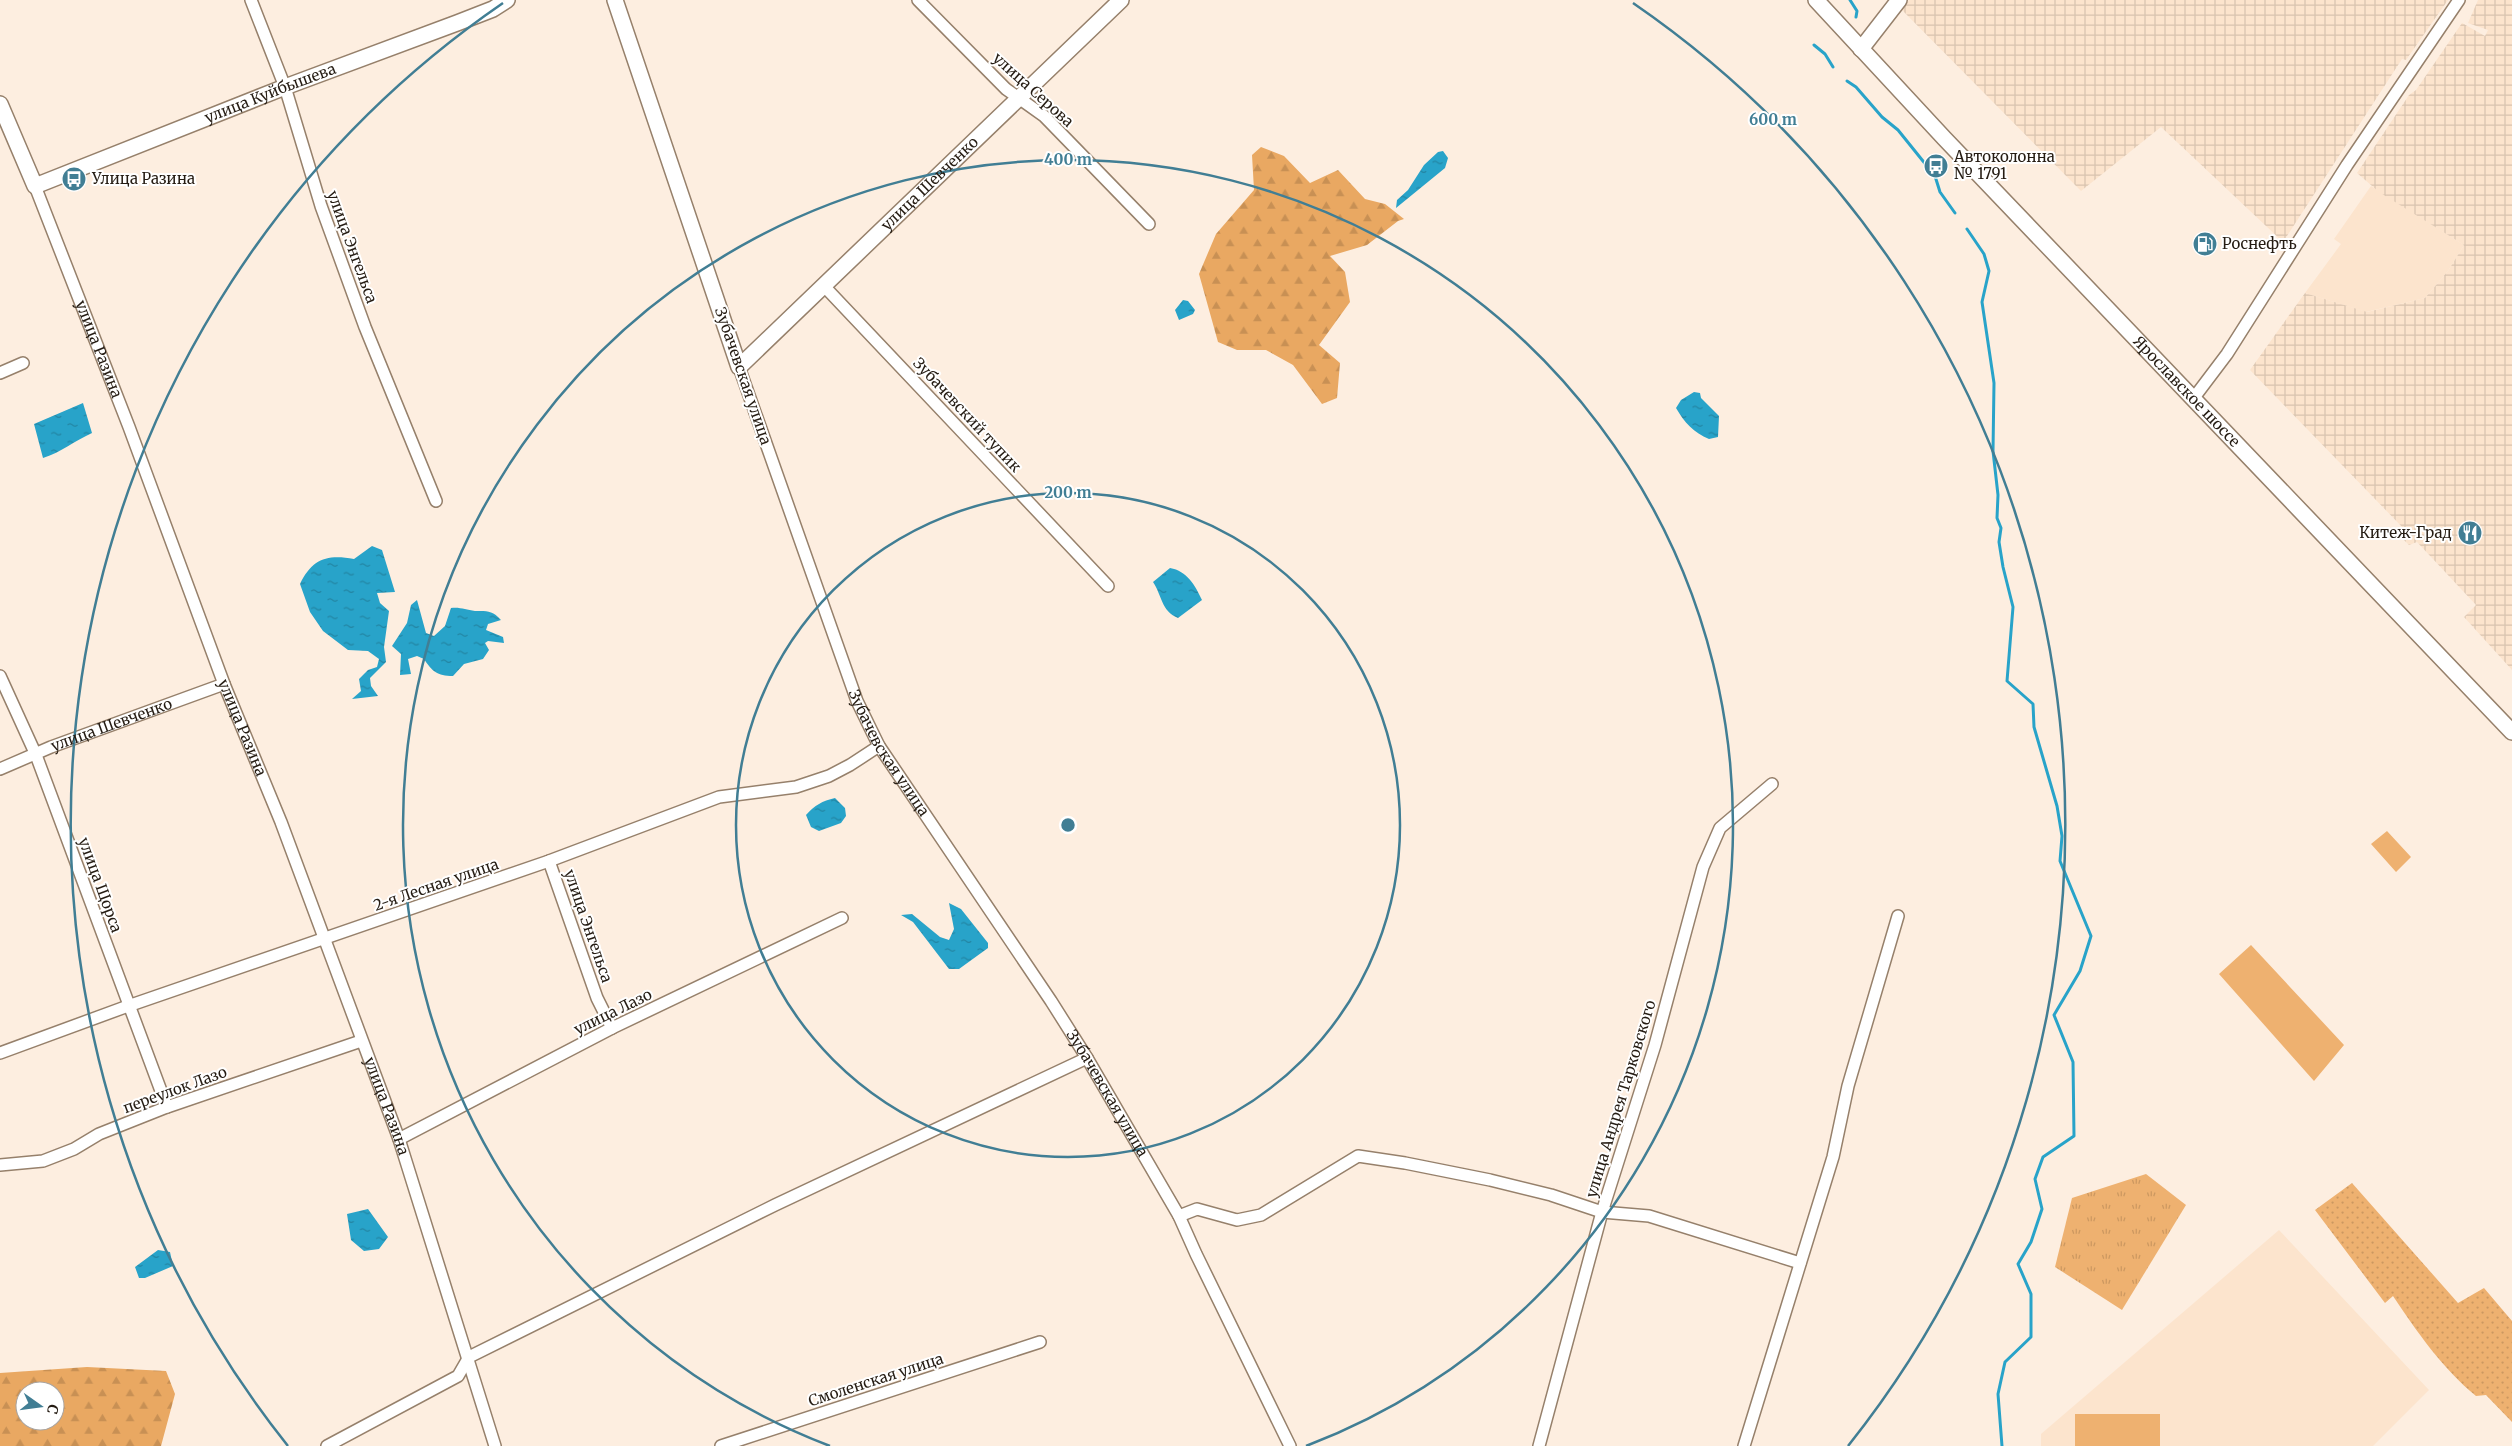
<svg xmlns="http://www.w3.org/2000/svg" width="2512" height="1446" font-family="Merriweather,serif">
<defs>
<pattern id="industrial-grid" width="8" height="8" patternUnits="userSpaceOnUse" patternTransform="scale(1.25)"><rect width="8" height="8" fill="#fce4cd"/><path d="M0 4h8M4 0v8" fill="none" stroke="#d8c3af"/></pattern>
<pattern id="grass-tufts" width="24" height="20" patternUnits="userSpaceOnUse" patternTransform="scale(1.25)"><rect width="24" height="20" fill="#eeb170"/><path d="M3 7l-1-3M5 7V3M7 7l1-3M15 17l-1-3M17 17v-4M19 17l1-3" fill="none" stroke="#cc9860"/></pattern>
<pattern id="forest-firs" width="22" height="20" patternUnits="userSpaceOnUse" patternTransform="scale(1.25)"><rect width="22" height="20" fill="#e9a862"/><path d="M5 1l3.5 6h-7zM16 11l3.5 6h-7z" fill="#c89054"/></pattern>
<pattern id="garden-dots" width="8" height="8" patternUnits="userSpaceOnUse" patternTransform="scale(1.25)"><rect width="8" height="8" fill="#eeb170"/><path d="M2 2h.1M6 6h.1" fill="none" stroke="#cc9860" stroke-width="1.8" stroke-linecap="round"/></pattern>
<pattern id="water-ripples" width="26" height="14" patternUnits="userSpaceOnUse" patternTransform="scale(1.25)"><rect width="26" height="14" fill="#28a3c9"/><path d="M2 4q2-2 4 0t4 0M15 11q2-2 4 0t4 0" fill="none" stroke="#2284a2"/></pattern>
</defs>
<rect width="100%" height="100%" fill="#fdeee0"/>
<path fill="#fce4cd" d="M2371,186L2464,245L2448,271L2425,298L2366,312L2305,293L2341,244L2334,239Z
M2279,1230L2429,1390L2373,1446H2041V1434Z"/>
<path fill="url(#industrial-grid)" d="M1909,0H2448L2406,60L2402,59L2283,242L2161,127L2081,191L1902,10Z
M2478,0H2512V670L2464,617L2476,605L2417,542L2409,545L2402,538L2405,530L2250,370L2305,293L2367,312L2425,298L2448,271L2464,245L2379,192L2357,173L2409,95L2416,90L2462,23L2485,36L2488,30L2468,23Z"/>
<path fill="url(#grass-tufts)" d="M2146,1174L2186,1205L2122,1310L2055,1267L2072,1198Z"/>
<path fill="url(#forest-firs)" fill-rule="evenodd" d="M1261,147L1284,156L1310,183L1338,170L1365,199L1385,204L1404,219L1398,221L1367,245L1330,256L1345,272L1350,302L1319,345L1340,363L1337,398L1322,404L1293,365L1266,350H1237L1218,342L1199,274L1216,234L1254,190L1252,155Z
M87,1367L166,1371L175,1394L161,1446H0V1373ZM25,1391H55V1421H25Z"/>
<path fill="#eeb170" d="M2387,831L2411,857L2396,872L2371,844Z
M2251,945L2344,1045L2314,1081L2219,974Z
M2075,1414H2160V1446H2075Z"/>
<path fill="url(#garden-dots)" d="M2352,1183L2458,1303L2484,1288L2512,1321V1422L2486,1395L2476,1396C2443,1369 2417,1332 2393,1296L2385,1303L2315,1210Z"/>
<path fill="url(#water-ripples)" d="M1443,151L1448,158L1445,168L1396,208L1397,200L1408,190L1424,165L1438,152Z
M1183,300L1188,301L1195,310L1193,314L1179,320L1175,310Z
M1694,392L1700,393L1701,398L1719,416L1718,437L1709,439C1694,433 1684,422 1676,408L1681,400Z
M83,403L92,433C74,441 62,452 43,458L34,424Z
M372,546L382,550L395,592L377,593L380,603L389,611L384,647L386,662L370,678L371,686L378,696L352,699L361,691L359,679L368,670L377,667L379,659L368,651L348,650L323,631L310,612L300,584C312,559 327,554 354,559Z
M1170,568C1187,571 1195,585 1202,600L1178,618C1161,611 1162,595 1153,582Z
M417,600L426,633L434,636L445,626L451,608C461,607 466,610 475,611C487,611 492,610 501,620L488,624L486,630L503,637L504,643L488,641L485,643L489,650L483,659L464,664L453,676C437,676 432,671 424,659L417,656L408,659L411,674L400,675L401,654L392,646L407,623L411,605Z
M835,798L845,808L846,816L841,823L819,831L811,827L806,815C815,805 822,801 835,798Z
M949,903L961,909L988,943V948L959,969H949L913,922L901,915L912,914L940,937L949,940L954,929Z
M368,1209L388,1237L379,1249L364,1251L351,1240L347,1214Z
M158,1250L170,1252L173,1266L145,1278H139L135,1267Z"/>
<g fill="none" stroke-linecap="round" stroke-linejoin="round">
<path stroke="#28a3c9" stroke-width="3" d="M1850,0L1857,11L1856,17
M1814,45L1825,54L1833,67
M1847,81L1856,87L1882,117L1898,130L1935,176L1940,192L1955,213
M1967,229L1984,254L1989,271L1982,302L1994,383L1993,451L1998,495L1997,518L2001,528L1999,542L2003,567L2013,607L2007,681L2033,704L2034,727L2057,806L2062,836L2060,861L2091,936L2080,971L2054,1015L2073,1062L2074,1136L2043,1157L2035,1179L2042,1209L2031,1242L2018,1264L2031,1294V1337L2005,1362L1998,1394L2002,1446"/>
<defs>
<g id="street">
<path d="M251,0L285,87L321,206L365,327L436,501"/>
<path d="M918,0L1006,89L1044,116L1149,224"/>
<path id="s1" d="M35,186L129,427L224,684L281,822L399,1139L495,1446"/>
<path d="M824,286L1108,586"/>
<path id="s2" d="M739,367L857,701L879,746L1051,1001L1087,1058L1179,1216L1196,1254L1290,1446"/>
<path d="M0,373L23,363"/>
<path d="M2193,399L2227,354L2347,165L2459,0"/>
<path d="M0,676L36,755L167,1107"/>
<path id="s3" d="M0,769L51,747L224,684"/>
<path d="M549,861L597,998L612,1028"/>
<path d="M0,1053L128,1006L549,861L719,797L796,787L829,776L850,765L879,746"/>
<path d="M399,1139L612,1028L842,918"/>
<path d="M0,1165L43,1161L74,1149L99,1134L167,1107L361,1041"/>
<path d="M1179,1216L1197,1209L1237,1220L1261,1215L1358,1156L1405,1163L1490,1180L1551,1195L1602,1212L1649,1216L1800,1263"/>
<path d="M327,1446L458,1376L469,1357L775,1205L1087,1058"/>
<path d="M721,1446L1040,1342"/>
<path d="M1539,1446L1602,1212L1655,1045L1703,867L1720,828L1772,784"/>
<path d="M1744,1446L1833,1157L1848,1086L1898,916"/>
</g>
<g id="secondary">
<path id="s4" d="M615,0L739,367L1121,0"/>
<path id="s5" d="M1816,0L1944,138L2512,732"/>
<path d="M1861,49L1899,0"/>
<path id="s6" d="M0,104L35,186L285,87L457,23L493,9L507,0"/>
</g>
</defs>
<use href="#street" stroke="#96806b" stroke-width="14"/>
<use href="#secondary" stroke="#96806b" stroke-width="18"/>
<use href="#street" stroke="#fff" stroke-width="11"/>
<use href="#secondary" stroke="#fff" stroke-width="15"/>
</g>
<g fill="none" stroke="#417e94" stroke-width="2.5">
<circle cx="1068" cy="825" r="332"/>
<path d="M830 1446A665 665 0 1 1 1306 1446"/>
<path d="M288 1446A997 997 0 0 1 503 3M1633 3A997 997 0 0 1 1848 1446"/>
</g>
<defs>
<symbol id="bus-disc" viewBox="-11 -11 22 22"><circle r="9.5" fill="#417e94" stroke="#fff"/><path d="M-5-6H5V4H4V6H2V4H-2V6H-4V4H-5ZM-3.5-4V0h7V-4ZM-3.5 1.2v1.5H-2V1.2ZM2 1.2v1.5H3.5V1.2Z" fill="#fff"/></symbol>
<symbol id="fuel-disc" viewBox="-11 -11 22 22"><circle r="9.5" fill="#417e94" stroke="#fff"/><path d="M-5.5-6h7V0h2V4h1.3V-2.5L3-4.5l.8-.8L6-3V5H2.5V1h-1V6h-7ZM-4.2-4.7v3.2H.2V-4.7Z" fill="#fff"/></symbol>
<symbol id="restaurant-disc" viewBox="-11 -11 22 22"><circle r="9.5" fill="#417e94" stroke="#fff"/><path d="M-5-6h1v4h1v-4h1v4h1v-4h1v5L-1.5 .5V6h-2V.5L-5-1ZM5-6V6H3V1.5H1.5Q1.5-4 5-6Z" fill="#fff"/></symbol>
</defs>
<g fill-rule="evenodd">
<use href="#bus-disc" x="1922" y="152" width="28" height="28"/>
<use href="#bus-disc" x="60" y="165" width="28" height="28"/>
<use href="#fuel-disc" x="2191" y="230" width="28" height="28"/>
<use href="#restaurant-disc" x="2456" y="519" width="28" height="28"/>
</g>
<g text-anchor="middle" stroke-width="4" stroke-linejoin="round" paint-order="stroke">
<g font-size="15" fill="#251c13" stroke="#fff">
<text transform="translate(1033 90) rotate(42)" y="5">улица Серова</text>
<text dy="5" stroke="none"><textPath href="#s6" startOffset="342">улица Куйбышева</textPath></text>
<text dy="5" stroke="none"><textPath href="#s4" startOffset="652">улица Шевченко</textPath></text>
<text transform="translate(352 247) rotate(70)" y="5">улица Энгельса</text>
<text dy="5" stroke="none"><textPath href="#s1" startOffset="175">улица Разина</textPath></text>
<text transform="translate(743 376) rotate(71)" y="5">Зубачевская улица</text>
<text dy="5" stroke="none"><textPath href="#s5" startOffset="539">Ярославское шоссе</textPath></text>
<text transform="translate(967 415) rotate(47)" y="5">Зубачевский тупик</text>
<text dy="5" stroke="none"><textPath href="#s3" startOffset="120">улица Шевченко</textPath></text>
<text dy="5" stroke="none"><textPath href="#s1" startOffset="580">улица Разина</textPath></text>
<text dy="5" stroke="none"><textPath href="#s2" startOffset="415">Зубачевская улица</textPath></text>
<text transform="translate(100 885) rotate(70)" y="5">улица Щорса</text>
<text transform="translate(436 885) rotate(-19)" y="5">2-я Лесная улица</text>
<text transform="translate(588 926) rotate(71)" y="5">улица Энгельса</text>
<text transform="translate(613 1012) rotate(-26)" y="5">улица Лазо</text>
<text transform="translate(175 1090) rotate(-20)" y="5">переулок Лазо</text>
<text dy="5" stroke="none"><textPath href="#s2" startOffset="820">Зубачевская улица</textPath></text>
<text transform="translate(1621 1099) rotate(-73)" y="5">улица Андрея Тарковского</text>
<text dy="5" stroke="none"><textPath href="#s1" startOffset="985">улица Разина</textPath></text>
<text transform="translate(876 1380) rotate(-18)" y="5">Смоленская улица</text>
</g>
<g font-size="15" fill="#251c13" stroke="#fff" text-anchor="start">
<text x="1954" y="162">Автоколонна<tspan x="1954" dy="17">№ 1791</tspan></text>
<text x="92" y="184">Улица Разина</text>
<text x="2222" y="249">Роснефть</text>
<text x="2452" y="538" text-anchor="end">Китеж-Град</text>
</g>
</g>
<circle cx="1068" cy="825" r="8" fill="#417e94" stroke="#fff" stroke-width="2.5"/>
<g font-size="15" text-anchor="middle" font-weight="bold" fill="#417e94" stroke="#fff" stroke-width="4" stroke-linejoin="round" paint-order="stroke">
<text x="1773" y="125">600 m</text>
<text x="1068" y="165">400 m</text>
<text x="1068" y="498">200 m</text>
</g>
<g transform="translate(40 1406) rotate(104)"><circle r="24" fill="#ffffff" stroke="#a8a4a1"/>
<path d="M0-4L9 19L0 12L-9 19Z" fill="#417e94"/>
<text y="-8" font-size="14" font-weight="bold" text-anchor="middle" fill="#251c13">С</text>
</g>
</svg>
